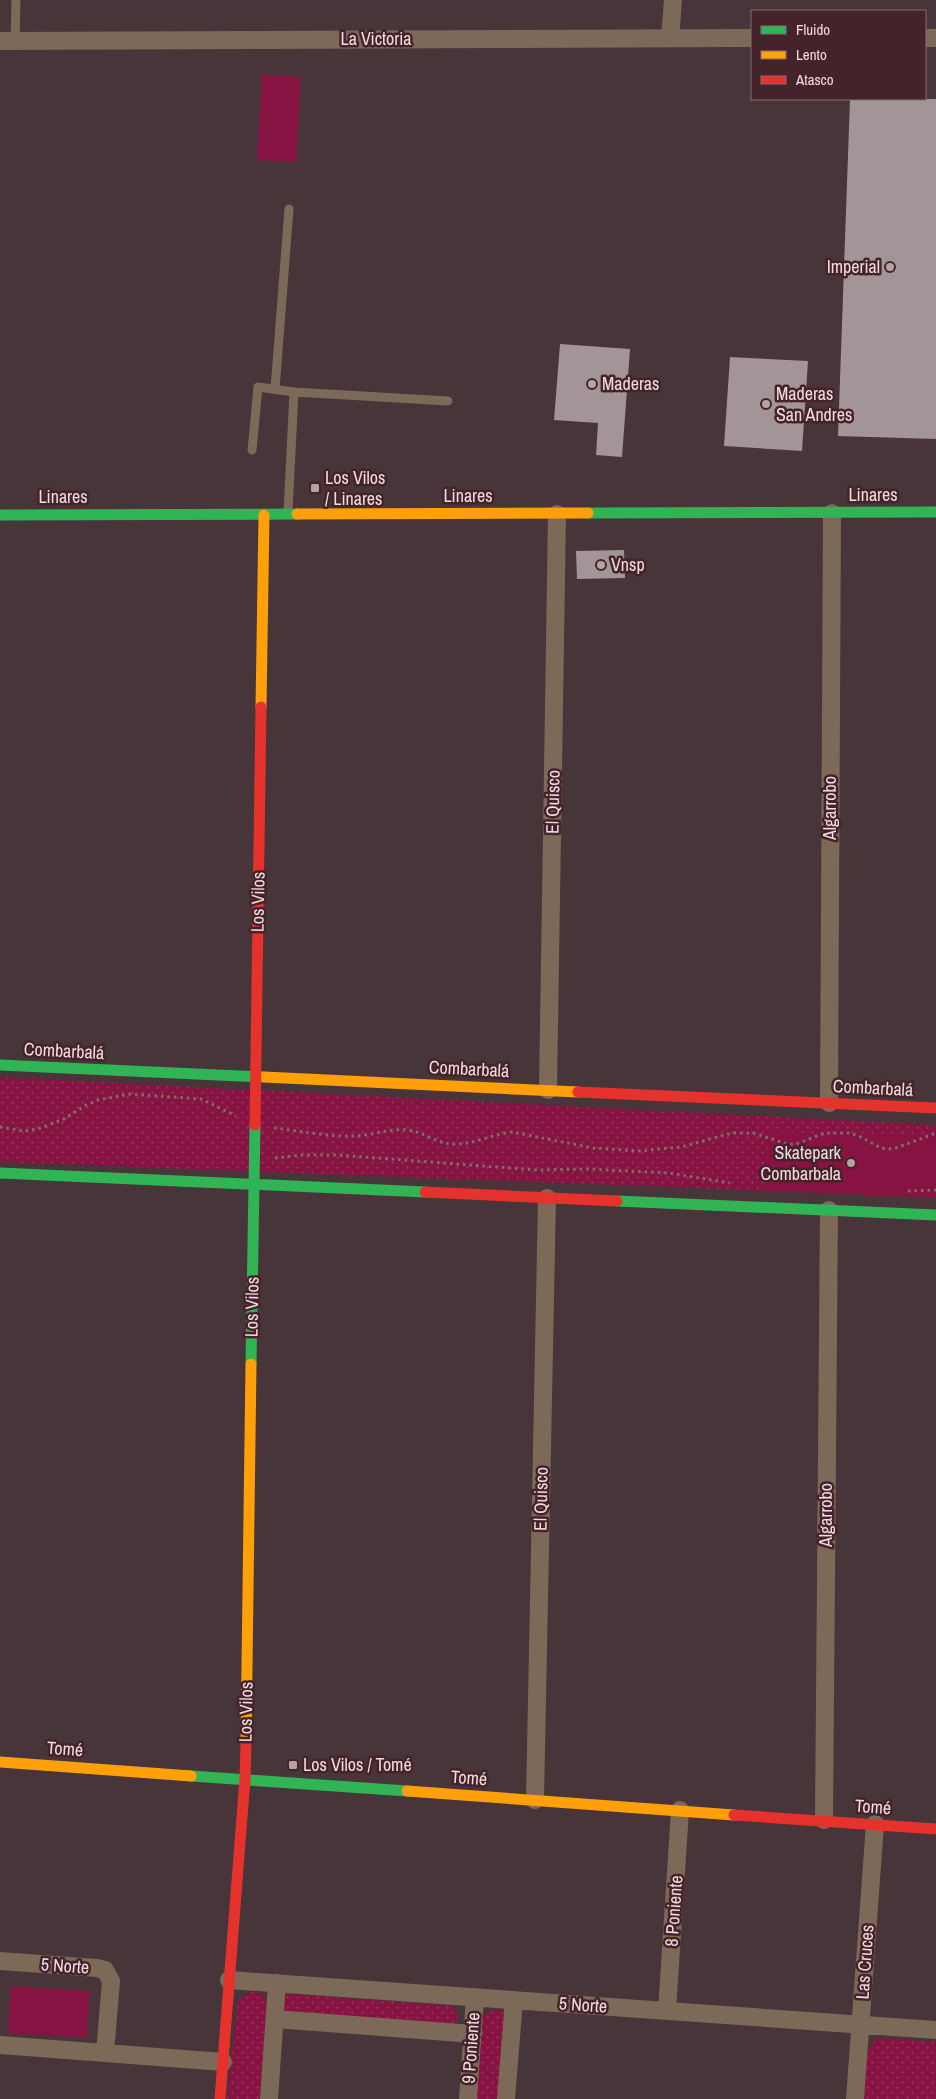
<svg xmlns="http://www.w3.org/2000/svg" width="936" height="2099" font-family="'Archivo Narrow',sans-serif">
<defs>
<pattern id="green-dots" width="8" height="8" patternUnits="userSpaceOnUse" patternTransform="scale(1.25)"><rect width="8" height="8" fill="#861342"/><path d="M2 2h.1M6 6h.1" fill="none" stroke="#98355d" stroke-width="1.8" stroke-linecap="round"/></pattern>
</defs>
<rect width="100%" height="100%" fill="#473539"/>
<path fill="url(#green-dots)" d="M0,1077L936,1125V1197L0,1162Z
M252,1992L263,1994L268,2004L260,2099H227L238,2000L247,1994Z
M290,1994L451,2006L456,2009L458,2019L455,2024L282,2011L284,1995Z
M496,2009L502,2011L505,2018L499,2099H471L478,2025L483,2016Z
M885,2038L936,2042V2099H864L868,2050L876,2039Z"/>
<path fill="#861342" d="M262,74L301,77L296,162L257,160Z
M769,1132L936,1137V1198L765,1190Z
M11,1986L90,1991L87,2038L8,2033Z"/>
<path fill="#a39497" d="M850,99H936V439L838,436Z
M560,344L630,349L622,457L596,455L598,423L554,420Z
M730,357L808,361L802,451L724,446Z
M624,550L625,578L577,579L576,551Z"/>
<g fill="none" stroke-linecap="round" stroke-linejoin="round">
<path stroke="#7f7066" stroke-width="3" stroke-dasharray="2.5 4" stroke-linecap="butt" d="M0,1127L24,1131L38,1129L64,1119L86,1105L98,1100L130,1094L201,1099L236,1116
M274,1128C301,1131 328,1137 355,1136C373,1135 391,1128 408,1130C425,1132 438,1145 456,1144C475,1144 493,1134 512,1132L593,1148L638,1151L681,1147L732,1133H753L787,1144H796L825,1133H848L859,1136L881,1148L888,1149L896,1148L936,1133
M275,1158L300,1155H337L537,1170L588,1169L669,1173L730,1183
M908,1191L936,1190"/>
<path stroke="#7c6958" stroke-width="9" d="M15,41L16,0
M275,389L289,209
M294,392L448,401
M252,450L258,387L294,392L288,512"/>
<path stroke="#7c6958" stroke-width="18" d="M670,38L673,0
M925,38H936
M0,41L752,38
M548,1090L557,514
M829,1103L832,513
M535,1800L547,1198
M824,1820L829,1210
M0,1961L97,1968L105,1970L111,1981L105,2053
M229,1980L936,2030
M667,2011L680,1810
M275,2019L473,2034
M0,2045L223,2062
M269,2099L277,1983
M468,2099L475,1997
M506,2099L514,2000
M855,2099L875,1824"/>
<path stroke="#30b455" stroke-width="11" d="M588,513L936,512
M0,515L297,514
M0,1065L264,1077
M0,1173L425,1192
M617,1201L936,1215
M251,1364L255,1125
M191,1776L407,1791"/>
<path stroke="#ff9f0a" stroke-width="11" d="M297,514L588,513
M261,707L264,515
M264,1077L578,1092
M246,1742L251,1364
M0,1762L191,1776
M407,1791L734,1815"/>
<path stroke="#e5322d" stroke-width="11" d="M578,1092L936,1108
M255,1125L261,707
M425,1192L617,1201
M734,1815L936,1829
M220,2099L245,1779L246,1742"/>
</g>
<g fill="#b6a1a5" stroke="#44232b" stroke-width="2">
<circle cx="890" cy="267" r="5"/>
<circle cx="592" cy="384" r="5"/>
<circle cx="766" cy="404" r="5"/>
<rect x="310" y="483" width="10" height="10" rx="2.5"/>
<circle cx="601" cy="565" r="5"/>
<circle cx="851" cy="1163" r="5"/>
<rect x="288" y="1760" width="10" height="10" rx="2.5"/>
</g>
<g text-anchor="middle" stroke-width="5" stroke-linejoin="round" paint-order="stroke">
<g font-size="18" fill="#f1dbdf" stroke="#44232b">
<text x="376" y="45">La Victoria</text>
<text x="873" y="501">Linares</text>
<text x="468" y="502">Linares</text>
<text x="63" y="503">Linares</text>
<text transform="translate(553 802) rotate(-89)" y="6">El Quisco</text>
<text transform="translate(830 808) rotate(-90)" y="6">Algarrobo</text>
<text transform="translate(258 902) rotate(-89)" y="6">Los Vilos</text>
<text transform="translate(64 1051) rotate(3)" y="6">Combarbalá</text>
<text transform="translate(469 1069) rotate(3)" y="6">Combarbalá</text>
<text transform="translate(873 1088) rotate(3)" y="6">Combarbalá</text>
<text transform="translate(252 1307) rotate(-89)" y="6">Los Vilos</text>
<text transform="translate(541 1499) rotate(-89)" y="6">El Quisco</text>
<text transform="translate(826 1515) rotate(-90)" y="6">Algarrobo</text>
<text transform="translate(246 1712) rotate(-89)" y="6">Los Vilos</text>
<text transform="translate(65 1749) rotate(4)" y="6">Tomé</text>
<text transform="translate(469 1778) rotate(4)" y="6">Tomé</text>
<text transform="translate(873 1807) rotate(4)" y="6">Tomé</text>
<text transform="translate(674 1911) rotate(-86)" y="6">8 Poniente</text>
<text transform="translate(865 1962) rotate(-86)" y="6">Las Cruces</text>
<text transform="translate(65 1966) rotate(4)" y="6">5 Norte</text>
<text transform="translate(583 2005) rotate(4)" y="6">5 Norte</text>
<text transform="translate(471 2048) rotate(-86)" y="6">9 Poniente</text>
</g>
<g font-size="18" fill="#f1dbdf" stroke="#44232b" text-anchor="start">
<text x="880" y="273" text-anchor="end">Imperial</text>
<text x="602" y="390">Maderas</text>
<text x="776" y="400">Maderas<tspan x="776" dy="21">San Andres</tspan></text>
<text x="325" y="484">Los Vilos<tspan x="325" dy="21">/ Linares</tspan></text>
<text x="611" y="571">Vnsp</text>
<text x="841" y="1159" text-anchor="end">Skatepark<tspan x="841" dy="21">Combarbala</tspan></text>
<text x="303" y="1771">Los Vilos / Tomé</text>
</g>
</g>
<rect x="751" y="10" width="175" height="90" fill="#44232b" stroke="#896d73"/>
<rect x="761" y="26" width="25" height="8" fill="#30b455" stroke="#896d73"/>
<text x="796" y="35" font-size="15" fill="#f1dbdf">Fluido</text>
<rect x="761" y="51" width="25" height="8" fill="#ff9f0a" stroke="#896d73"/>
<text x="796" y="60" font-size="15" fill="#f1dbdf">Lento</text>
<rect x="761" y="76" width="25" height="8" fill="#e5322d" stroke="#896d73"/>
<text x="796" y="85" font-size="15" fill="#f1dbdf">Atasco</text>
</svg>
